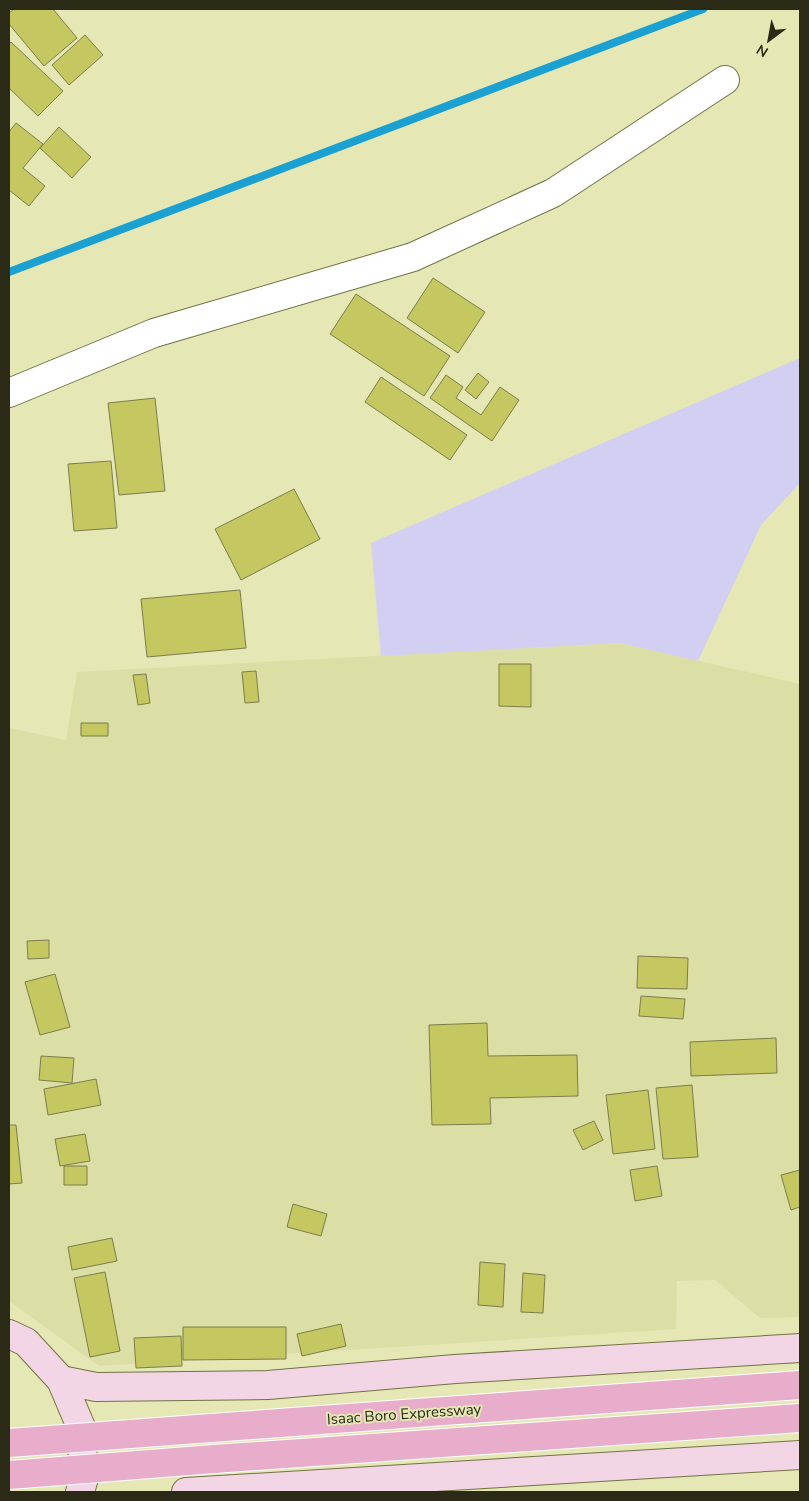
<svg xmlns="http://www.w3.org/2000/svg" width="809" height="1501" font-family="'Nunito Sans',sans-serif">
<rect width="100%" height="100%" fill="#e5e7b5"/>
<path fill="#dcdfa5" d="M620,643L800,684V1317L760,1318L715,1280L677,1281L676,1329L99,1366L9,1301V728L66,740L77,672Z"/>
<path fill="#d2cff2" d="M800,358V483L761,525L698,661L620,643L381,656L371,543Z"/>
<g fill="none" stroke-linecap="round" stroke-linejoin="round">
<path stroke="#1aa0d1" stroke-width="8" d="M9,272L703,9"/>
</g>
<path fill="#c5c760" stroke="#7c7d4f" d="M14,9H53L77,38L44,66L9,24V13Z
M85,35L103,55L69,85L52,65Z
M11,42L63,91L38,116L9,88V44Z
M16,123L43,144L23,168L45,186L29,206L9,190V132Z
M59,127L91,157L72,178L40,148Z
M433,278L485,312L458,353L407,318Z
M356,294L450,356L424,396L330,334Z
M478,373L489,382L476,399L465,390Z
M446,375L463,387L456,398L481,415L500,387L519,400L492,441L430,398Z
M381,377L467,435L450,460L365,402Z
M155,398L165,491L119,495L108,403Z
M111,461L117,528L74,531L68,464Z
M294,489L320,539L241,580L215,529Z
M240,590L246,648L147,657L141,599Z
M499,664H531V707L499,706Z
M256,671L259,702L245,703L242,672Z
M146,674L150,703L138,705L133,675Z
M81,723H108V736H81Z
M49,940V958L28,959L27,941Z
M638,956L688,958L687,989L637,988Z
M55,974L70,1027L40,1035L25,982Z
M641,996L685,999L683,1019L639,1016Z
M487,1023L488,1056L577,1055L578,1096L490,1098L491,1124L432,1125L429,1025Z
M776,1038L777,1073L691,1076L690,1042Z
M41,1056L74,1058L72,1083L39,1080Z
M96,1079L101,1105L48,1115L44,1089Z
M692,1085L698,1157L663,1159L656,1088Z
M648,1090L655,1149L613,1154L606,1095Z
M594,1121L603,1140L583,1150L573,1130Z
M9,1125H16L22,1183L9,1184Z
M85,1134L90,1161L60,1166L55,1139Z
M64,1166H87V1185H64Z
M657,1166L662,1196L635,1201L630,1170Z
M800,1170V1207L791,1210L781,1175Z
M293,1204L327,1214L321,1236L287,1227Z
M112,1238L117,1261L72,1270L68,1247Z
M480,1262L505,1264L503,1307L478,1305Z
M105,1272L120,1351L90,1357L74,1278Z
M523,1273L545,1275L543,1313L521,1312Z
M341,1324L346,1346L302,1356L297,1334Z
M183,1327H286V1359L183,1360Z
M181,1336L182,1366L136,1368L134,1338Z"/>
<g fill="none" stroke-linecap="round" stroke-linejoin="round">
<defs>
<path id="street" d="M9,393L154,333L413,257L553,193L725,80"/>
<path id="secondary" d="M9,1334L26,1342L61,1380L81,1427L84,1478L80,1492
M61,1380L96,1387L268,1385L455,1369L800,1348
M186,1492L800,1455"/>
<path id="primary" d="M211,1428L800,1385
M214,1459L800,1418"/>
</defs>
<use href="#street" stroke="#717245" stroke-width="30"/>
<use href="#secondary" stroke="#717245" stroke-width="30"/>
<use href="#primary" stroke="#fff" stroke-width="30"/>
<use href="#street" stroke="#fff" stroke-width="28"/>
<use href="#secondary" stroke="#f3d6e5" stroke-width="28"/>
<use href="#primary" stroke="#e8adcb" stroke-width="28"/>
<defs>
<path id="primary-bridge" d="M9,1443L211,1428
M9,1475L214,1459"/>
</defs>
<use href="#primary-bridge" stroke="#fff" stroke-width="30" stroke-linecap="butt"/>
<use href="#primary-bridge" stroke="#e8adcb" stroke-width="28"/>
</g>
<g text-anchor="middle" stroke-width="4" stroke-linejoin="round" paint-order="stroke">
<g font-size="15" fill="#2a2a17" stroke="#e5e7b5">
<text transform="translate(404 1414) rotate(-4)" y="5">Isaac Boro Expressway</text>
</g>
</g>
<rect width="809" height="1501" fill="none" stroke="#2a2a17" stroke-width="20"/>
<g transform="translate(769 40) rotate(212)" stroke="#e5e7b5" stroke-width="4" paint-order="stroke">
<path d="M0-4L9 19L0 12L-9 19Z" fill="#2a2a17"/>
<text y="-8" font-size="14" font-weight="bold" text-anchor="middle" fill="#2a2a17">N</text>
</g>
</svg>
